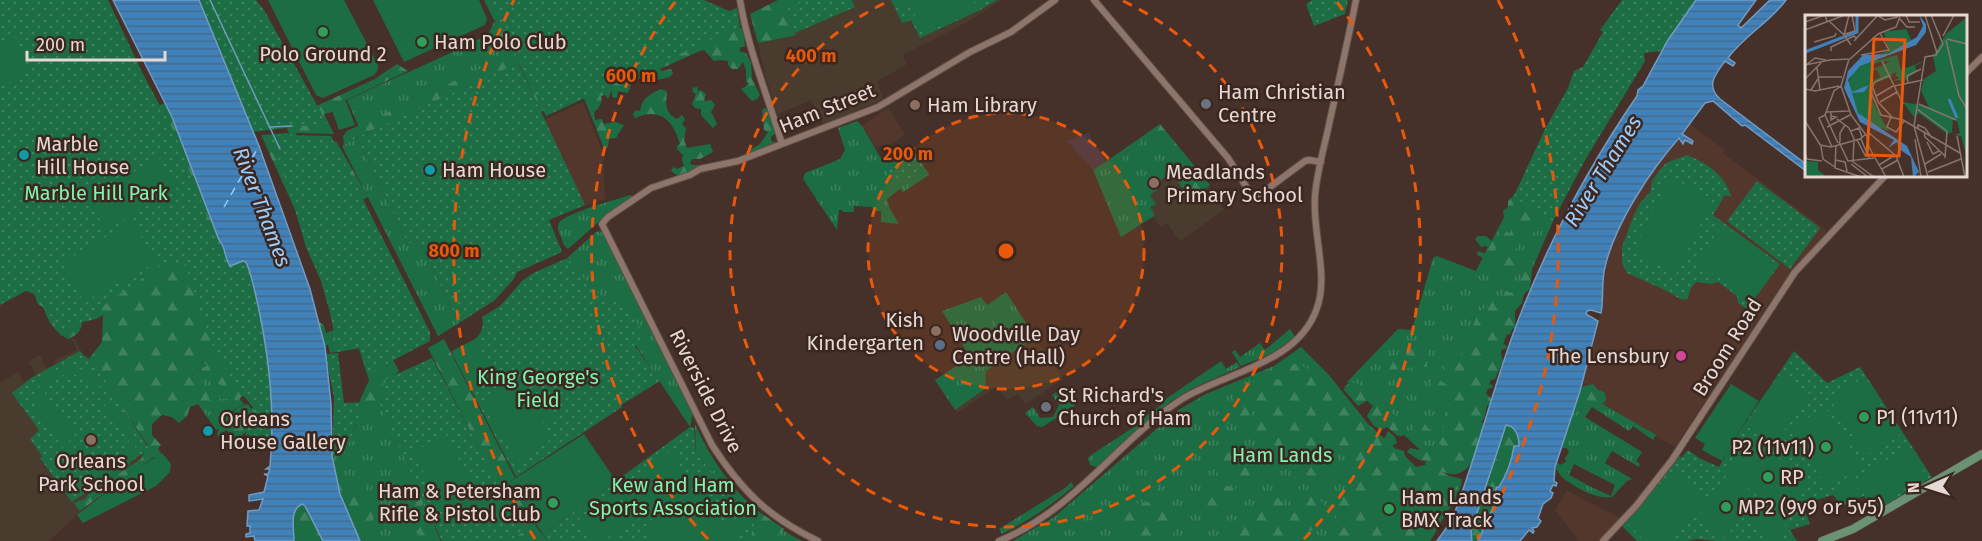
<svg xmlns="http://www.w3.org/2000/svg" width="1982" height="541" font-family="'Fira Sans',sans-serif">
<defs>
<pattern id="grass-tufts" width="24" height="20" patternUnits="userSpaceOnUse" patternTransform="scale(1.5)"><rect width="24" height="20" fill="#1c6d44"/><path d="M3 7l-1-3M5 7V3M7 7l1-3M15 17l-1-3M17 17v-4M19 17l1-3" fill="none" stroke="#3d815e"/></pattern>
<pattern id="forest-firs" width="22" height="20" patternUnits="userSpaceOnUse" patternTransform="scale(1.5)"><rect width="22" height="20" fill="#1c6d44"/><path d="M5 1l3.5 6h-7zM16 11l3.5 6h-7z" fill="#3d815e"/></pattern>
<pattern id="park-dots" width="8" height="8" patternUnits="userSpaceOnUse" patternTransform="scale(1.5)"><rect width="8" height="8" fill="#1c6d44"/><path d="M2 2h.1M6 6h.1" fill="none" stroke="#3d815e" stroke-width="1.8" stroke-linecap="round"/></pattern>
<pattern id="water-rules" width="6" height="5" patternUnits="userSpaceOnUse" patternTransform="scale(1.5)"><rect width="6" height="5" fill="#4181ba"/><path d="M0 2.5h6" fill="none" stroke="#426b8f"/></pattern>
</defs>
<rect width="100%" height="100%" fill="#46312a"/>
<path fill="#53372d" d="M583,102L605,158L603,161L605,199L584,206L544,120Z
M888,108L905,134L892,144L875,147L862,126Z
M1690,124L1725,150L1723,153L1725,155L1825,229L1826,233L1796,266L1770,301L1675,447L1580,391L1603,304L1602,278L1612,244L1650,172L1679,138L1692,143L1693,141L1681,134Z
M1567,490L1586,501L1620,518L1599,541H1579L1555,510Z"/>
<path fill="#493945" d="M1088,133L1106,161L1093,170L1067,141Z"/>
<path fill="#493c2e" d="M781,0H1002L967,22L903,55L906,65L877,81L883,99L824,125L811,100L778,114L765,75L758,43L761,41Z
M1160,124L1207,181L1224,210L1180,241L1167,223L1160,226L1153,216L1121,237L1093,170Z
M1006,292L1045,352L1044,355L1046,358L1048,357L1063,379L1025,404L1018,394L1007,400L997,386L957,413L935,380L970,357L942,311L981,297L987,305Z
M74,338L83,355L93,361L162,453L134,471L77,515L49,541H0V383L18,372L24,382L36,375L29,362L39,355L47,368L53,365L57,359L77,350L72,339Z"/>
<path fill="url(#grass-tufts)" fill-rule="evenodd" d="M494,22L509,56L359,127L347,100C394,78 442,58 488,35Z
M857,121L862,126L880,157L894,155V152L907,145L912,148L929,175L903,192L900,189L887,199L889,207L899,224L881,222V211H874L872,207L854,206V212H843L842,210H839L837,230L803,179L805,173L840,159L845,150L838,128Z
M1151,134C1165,141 1172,145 1176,161L1170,171L1171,173L1154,184L1157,190L1150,195L1156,204L1150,207L1154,213V216L1121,237L1093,170L1110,159L1113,162L1121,161C1124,150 1141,139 1151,134Z
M357,137L408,244L419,240L459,323L438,336L342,146Z
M631,195L633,198L612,210L568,249C564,246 563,243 561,237C559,233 556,228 559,223C565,213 618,199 631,195Z
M1513,198L1554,219L1519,299L1470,440L1431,460L1347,382L1398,329L1412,330L1433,258L1437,256L1476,271C1488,246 1502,224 1513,198Z
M600,231L606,236L693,413L690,427L609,305L565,260L596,232Z
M1006,292L1035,337L986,371L985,389L955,410L935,380L970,357L942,311L981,297L987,305Z
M1290,329L1295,337L1273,353L1241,366L1232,352L1235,350L1240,357L1260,343L1265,350Z
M1301,347L1329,375L1368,424L1417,468L1462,479L1460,489L1430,541H1013L1054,517L1180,409L1206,394L1274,366Z
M204,360L208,367L202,368C208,376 221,381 224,390L239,398L244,404L232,411L230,417H225L216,425L219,428L216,430L198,404L209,400L192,376Z
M1221,361L1226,369L1237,362L1240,367L1195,387L1171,401L1097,467L1090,465L1088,458L1091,455L1134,427L1129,418L1138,412L1143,418L1164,403L1163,401Z
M376,376L386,379L412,472L441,541H360L340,494L332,456L344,455Z
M1067,386L1076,399L1074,407L1042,427L1037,426L1025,413L1033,407L1040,418L1053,417L1059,405L1052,395Z
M1580,391L1656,435L1653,440L1633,426L1629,431L1592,407L1585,417L1642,452L1636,461L1640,464L1639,467L1612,451L1605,463L1632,479L1627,481L1612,497C1596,500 1576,487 1564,479C1560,476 1558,471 1555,467L1557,462L1560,465L1566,462L1565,458L1569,453L1567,448H1562ZM1574,464L1615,485L1611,496L1593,488L1569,475Z
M695,424C718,475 751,515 802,541H747L754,523L696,453Z
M1071,482L1074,486C1052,505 1028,521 1002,534L999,529L1065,488Z"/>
<path fill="url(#forest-firs)" d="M484,0H493L552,106L541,112L519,64L357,137L344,145L343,136L347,131L508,56L494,22L496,21L494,20Z
M778,0H812L786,12L796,35L758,43L750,14Z
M738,20L740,28L743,29L745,47H741L739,51L746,53L751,63L752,79L760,95L757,99L752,101L741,89L749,84L746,81V70L743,62L738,69H732L728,65V61L720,60L714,61L704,50L700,51L660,69L662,71L671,69L673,73L670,77L657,80L652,72L643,75V78C627,82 633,84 628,93L618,91L617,97L615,98L612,97V90L608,99L605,95L601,96C603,102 599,109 594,112L595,120L602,119L604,124L615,122L624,125L616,138L609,139L608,147L604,148L583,96Z
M397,64L408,71L335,105L336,111L324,114L334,134L296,133L298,147L322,149L336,141L368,197L332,216L302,225L261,135L289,133L284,121L375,79Z
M697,87L698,91L701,90L706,94L704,101L711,100L715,105L711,112L717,124L713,128L701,115V109L695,108L692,104L696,94L693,92L692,88Z
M660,89L667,91C666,103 664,113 677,119L682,115L685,119L682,124L686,128L684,140L687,148L710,144L713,152L700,159H692L690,163L692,165H698L697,170L678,176L671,171L673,167L677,169L684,166L682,160L683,155L677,149V145L680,144C673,120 660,107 635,118L633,114L636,110L640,111C642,98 649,95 660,89Z
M167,102L230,262L235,267L248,263L252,265L267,336L275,432L270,434L246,431L239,439L234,437L226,430L218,437L217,434L219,429L214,420L219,414L230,417C233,410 241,405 248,404L251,409L264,402L242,396L238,401L233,399H220L217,395L224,390L222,386L202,373V368L207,366L203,361L192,376L203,383V389L211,395L209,400H213V402L201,403L190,407L187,416L179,423L172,417L162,415L152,424V435L161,445L158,449L162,457L158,460L154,457L81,510L78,509L74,503L85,499L90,492L141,459L148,445L89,359L102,342L103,315L96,319L82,322C81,332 77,335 68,339C56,333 47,321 44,308L37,303L35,295L27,291L23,285L0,178Z
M766,108L777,132L771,137V141L778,143L750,156V150L760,144L768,132L764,130L762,110Z
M1160,124L1210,185L1203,190L1202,194L1198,195L1200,202L1194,204L1170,171L1176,161C1172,145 1165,141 1151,134L1141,140L1137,147H1134V152L1131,153L1128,150L1123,155L1120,163L1113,162L1110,159Z
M1516,193L1548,211L1544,220L1539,225L1540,228L1535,233C1528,227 1520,233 1515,238L1518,243L1513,256L1510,254L1512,247L1505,241L1495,249L1501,255H1508C1510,258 1513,260 1515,263C1521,274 1510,286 1500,286L1499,277L1490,267L1493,265V262L1483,260L1482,257L1477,255L1478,251L1490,255L1487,246L1481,247L1475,239L1478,236H1486L1495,244L1501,235L1497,231L1499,228L1505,229L1509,234L1512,229L1505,223L1503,211L1508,207V201Z
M1525,265L1528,268L1531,267L1532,269L1530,289L1524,294L1522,303L1515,311V328L1512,329L1510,334L1502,336L1499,339L1500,344L1506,345L1507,348L1500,350L1503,361L1495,379L1492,380L1489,376L1486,380L1488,384L1493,385L1492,388L1486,389L1485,393L1492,399L1490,404L1487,406L1484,419L1482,421L1483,426C1479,442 1476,470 1456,474C1453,475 1446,473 1442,472L1451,477L1452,484L1458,486V489L1454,491L1456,500L1447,512L1444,513L1441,502L1439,505C1441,520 1439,528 1430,541H1367L1368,531L1357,541H1330L1342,492L1357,486L1348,470L1349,458L1345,449L1337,451L1338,463L1322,464L1327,474L1316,485L1305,484L1302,469L1287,464L1277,467L1255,456L1254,448L1260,444L1271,451L1280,434L1266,430L1256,439L1252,433L1267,411L1247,397L1246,384L1272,376L1279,380L1288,366L1298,363L1335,386L1377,435L1384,439L1388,431L1395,437L1397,443L1390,447L1404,451L1405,456L1416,467L1425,465L1426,461L1419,460L1407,452L1410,448L1419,450L1424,445L1436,453L1440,449L1441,445C1431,437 1425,440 1414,430V424L1423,422L1429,429L1438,433L1443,429L1446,407L1441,404L1439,396H1434L1432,390L1435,386L1431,385V380H1440L1451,388L1455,375L1453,372L1447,374L1444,370L1445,364L1456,366L1464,357L1458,349L1459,344L1470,341C1473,328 1474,311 1488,307L1484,298L1487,296L1504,298L1506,291L1515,294L1514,299L1518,302L1524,284C1521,280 1519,277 1522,271V266Z
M320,322L324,326L326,333L342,327L391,356L399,371L391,379L379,386C381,401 371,414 362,427L353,422L358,405L369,380L359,348L330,353L328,345L322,346L312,324Z
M444,339L515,478L508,483L536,524L535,525L548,541H503L490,470L428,348Z
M1408,344H1415L1417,351L1421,353L1429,349L1427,367L1422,366L1421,373L1416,375L1413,369L1415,367L1390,370L1388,366C1391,358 1393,355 1401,354L1404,359L1407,360V356L1404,350Z
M1352,382L1359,384L1361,390H1372L1380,394L1381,400L1374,404L1368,400L1358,406L1344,390L1345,386Z
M1593,384L1598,390C1604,391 1606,393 1606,400L1603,403L1596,404L1593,401L1582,400L1579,394L1582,387Z
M1238,393L1250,407L1252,416L1233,419L1227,425L1222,420L1229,414L1225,408Z
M1378,404C1393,407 1395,420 1405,430L1403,436H1398L1387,427L1381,430L1374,426L1367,416L1372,407Z
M1505,425C1516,426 1519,437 1519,447L1514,446C1512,461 1507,474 1499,487H1497L1495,492L1496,501L1478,541H1472L1471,533Z
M1237,447H1246L1241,453L1246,456L1248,467L1253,464L1256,467L1252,481L1219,476L1217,472L1219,468H1223L1222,457Z
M353,477L366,487L361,503L373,512L374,528L377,541H356L333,487Z
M1215,480L1223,483L1225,487L1235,485L1237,502L1231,509L1223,514L1216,511L1217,506L1211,508L1207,505L1208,500L1212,498L1208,484Z
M1157,485C1168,502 1184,522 1169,541H1125L1116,515L1119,506L1133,508L1139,502L1148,503L1152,500L1151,489Z
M1300,488L1323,503L1319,527L1308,532V540L1318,535L1317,541H1240L1227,528L1273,489L1289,516L1301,508Z
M414,496H424L422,505L437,541H422L407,505Z
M302,504L305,506L323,541H294C294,529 289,510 302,504Z
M755,509L784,529C778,541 753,541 738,541L750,511Z"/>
<path fill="url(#park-dots)" d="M0,0H108L142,72L175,134L208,219L224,245L226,256L246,262C268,319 270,382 271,442L245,451L246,426L254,409L234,383L212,345L185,264L172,263L158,267L61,336L35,286L0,305Z
M195,0H256L264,10L327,123L252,132Z
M489,0H704L729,11L737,8L740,26L546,116Z
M807,0H852L855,7L795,33L785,10Z
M891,0H997L978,11L920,38L911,20L902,23Z
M1312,0H1348L1345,14L1314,26L1306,4Z
M1622,0H1696L1661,51L1644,53L1645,61L1584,162L1554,219L1513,198L1545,129L1568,88L1574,71L1583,67L1603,32L1600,30Z
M518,63L585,205L549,220L562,252L517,272L513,280L495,300L459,323L419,240L408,244L357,137Z
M280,135L331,136L430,332V341L367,374L359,348L338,352L330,313L321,281L306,247L289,189L270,136Z
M907,145L912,148L929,175L888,180L885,156L894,155V152Z
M1687,155C1705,162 1727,176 1731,197L1725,195L1713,215L1780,264L1747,309L1738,303L1737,296L1718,282L1711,284L1696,282L1691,288L1687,300L1680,299L1667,291L1627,273L1622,263V247L1633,217L1640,203L1650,192L1652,181L1656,175L1666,163Z
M1757,181L1820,228L1790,269L1727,221Z
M565,259L609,304L619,297L647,338L635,346L660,381L621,405L622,407L516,477L452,353C467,344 487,338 482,317L500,306L522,281L533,273Z
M80,351L83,355L93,361L149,449L72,502L40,458L42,456L30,439L39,430L12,393L31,378Z
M1794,351L1827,383L1860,367L1932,477L1875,511L1864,496L1842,506L1833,495L1803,504L1810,524L1790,530L1797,541H1716L1697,539L1688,541H1637L1621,525L1653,490L1679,456L1682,457L1688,450L1701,459L1719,467L1733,441Z
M338,353L344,403L365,402L344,455L332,456L334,397L325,354Z
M432,358L523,532L510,541H442L380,404L386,379Z
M690,427L694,428L696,453L754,523L751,538L747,541H548L543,534Z"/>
<path fill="#1c6d44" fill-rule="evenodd" d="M268,0H344L378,65V70L374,75L323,98L316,95Z
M373,0H479L487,19L485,25L404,62Z
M899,0H974L978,9L923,34L909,2L901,6Z
M15,37L30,72L0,86V44Z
M345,99L355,125L339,130L330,105Z
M159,158L177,190L105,229L87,197Z
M1118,168L1135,194L1122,203L1104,178Z
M1670,177L1713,199L1676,274L1633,252Z
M132,221L156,262L84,302L62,263Z
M1723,225L1778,265L1752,302L1696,261Z
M1006,305L1019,326L1003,336L990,315Z
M986,317L999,339L983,348L970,327Z
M475,339L495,378L473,390L452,351Z
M66,367L80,369L91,376L133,433C137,446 136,458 127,467C92,505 55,434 37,410C38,406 37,401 37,396C39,380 51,370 66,367ZM70,374L80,376L88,382L124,431L129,440L128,453L125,460L116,468L102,471L87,465L46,409V406L86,461L91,457L50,401L44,404C43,387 53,375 70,374Z
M1780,374L1809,393L1775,445L1746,426Z
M1863,378L1900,435L1865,456L1829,398Z
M517,381L533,407L546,399L556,414L543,423L553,438L517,461L482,403Z
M1731,384L1759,401L1733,441L1722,461L1702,450L1705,444L1695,438Z
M1825,407L1862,466L1827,488L1791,428Z
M584,434L616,481L543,534L508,483Z
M447,435L476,495L493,486L504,505L503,516L483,529L467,503L443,514L414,451Z
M1753,440L1809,481L1783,515L1728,473Z
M1908,447L1926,476L1874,507L1857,478Z
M671,451L693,486L643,525L619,492Z
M162,453L171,464L170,472L156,486L83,523L77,515L134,471Z
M1672,471L1696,487L1695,489L1706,498L1670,541H1645L1628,524Z
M1726,476L1755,495L1753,498L1755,500L1745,514L1743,513L1726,538L1697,518Z
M1852,480L1862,495L1843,504L1834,490Z
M698,487L723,523L699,541H654L644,527Z
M1390,492L1399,498C1401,506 1406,511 1409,520L1402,528H1398L1394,526L1389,528L1372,515L1374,508L1368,501L1374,497H1384Z
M615,494L634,519L603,541H591L577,521Z
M1758,501L1787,523L1773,541L1744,519Z
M743,513L750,521L735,534L738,539L735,541H706Z"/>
<path fill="url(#water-rules)" stroke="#729bc2" stroke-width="1.5" d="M113,0H199L259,146L310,289L325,347L331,404L332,456L340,494L360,541H323L305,506L302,504C289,510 294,529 294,541H255L254,536L246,537V534L250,533V526H247L248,511L259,510L263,499L249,501V495L264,492L268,476L264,474H268L270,469H266L270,466C275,416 270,365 260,315C256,297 253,278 246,262L243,261L230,266C224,257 226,247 219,240L172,117Z
M1696,0H1756L1738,25L1741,28L1770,0H1786C1772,20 1744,36 1728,58L1735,63L1733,66L1725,61C1716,74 1705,85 1720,99L1806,164V171L1745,125L1742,126L1713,101L1705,103L1682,134L1693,141L1692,144L1685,140L1683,144L1679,138C1650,171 1615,224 1605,267C1601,282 1604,298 1601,313L1591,310L1587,311L1586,314L1598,321L1580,391L1555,467L1554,481L1557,483L1556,486L1553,485L1550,491L1553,493L1551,498L1543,504L1538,518L1541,521L1537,527L1532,528L1534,531L1533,533L1529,530L1520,541H1478L1496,501L1495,492L1497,487H1499C1507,474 1512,461 1514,446H1519C1519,437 1516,426 1506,425L1473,525L1471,533L1472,541H1437L1452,520L1460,498C1482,437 1497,373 1521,313C1551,237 1591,163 1637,96L1638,90L1643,86L1668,40Z"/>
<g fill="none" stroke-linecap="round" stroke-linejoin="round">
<path stroke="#729bc2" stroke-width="1.5" d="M210,0L280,149
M269,127L292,126"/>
<path stroke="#9bccfb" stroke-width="1.5" stroke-dasharray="8 6" stroke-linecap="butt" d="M224,207L259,146"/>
<defs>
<path id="minor" d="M740,0C748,50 768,96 782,144
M1094,0L1228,158L1254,199L1305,161L1309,160L1321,162
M1966,73L1982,57
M818,541C768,517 742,491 712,445L602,224L608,217L651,188L690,175L700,169L738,161L878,107L970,52L1011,32L1055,0
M999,541C1074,511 1117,441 1182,399C1226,372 1298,364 1317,308C1329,275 1312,232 1315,196C1317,170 1325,145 1330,120C1339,80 1348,40 1356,0
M1603,541L1636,506L1672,460L1795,272L1885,176"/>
<path id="major" d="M1822,541L1853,529L1982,454"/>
</defs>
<use href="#minor" stroke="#604f48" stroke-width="8"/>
<use href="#major" stroke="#604f48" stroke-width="9"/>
<use href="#minor" stroke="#8d756c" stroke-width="6"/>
<use href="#major" stroke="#6a9376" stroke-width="8"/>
</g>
<circle cx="1006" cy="251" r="138" fill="#e8590c" fill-opacity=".12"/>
<g fill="none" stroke="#e8590c" stroke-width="3" stroke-dasharray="10 8">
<circle cx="1006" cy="251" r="138"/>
<path d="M1123 1A276 276 0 1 1 889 1"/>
<path d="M708 539A414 414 0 0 1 675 2M1337 2A414 414 0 0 1 1304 539"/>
<path d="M535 539A552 552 0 0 1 514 0M1498 0A552 552 0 0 1 1477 539"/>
</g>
<g fill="#2e9e5b" stroke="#3b2720" stroke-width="2">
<circle cx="323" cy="32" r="6"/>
<circle cx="422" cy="42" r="6"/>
<circle cx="1864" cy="417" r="6"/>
<circle cx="1826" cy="447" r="6"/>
<circle cx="1768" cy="477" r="6"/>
<circle cx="553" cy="503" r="6"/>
<circle cx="1726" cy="507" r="6"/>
<circle cx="1389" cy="509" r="6"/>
</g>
<g fill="#6b7280" stroke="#3b2720" stroke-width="2">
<circle cx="1206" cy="104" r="6"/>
<circle cx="1046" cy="407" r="6"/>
</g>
<g fill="#8d6e63" stroke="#3b2720" stroke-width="2">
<circle cx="915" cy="105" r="6"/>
<circle cx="1154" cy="183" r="6"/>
<circle cx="936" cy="331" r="6"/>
<circle cx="91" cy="440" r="6"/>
</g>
<g fill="#0f9aa8" stroke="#3b2720" stroke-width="2">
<circle cx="24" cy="155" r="6"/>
<circle cx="430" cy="170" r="6"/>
<circle cx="208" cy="431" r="6"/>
</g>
<circle fill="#5c6f8a" stroke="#3b2720" stroke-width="2" cx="940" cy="345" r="6"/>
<circle fill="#d1479c" stroke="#3b2720" stroke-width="2" cx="1681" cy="356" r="6"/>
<g text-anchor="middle" stroke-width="5" stroke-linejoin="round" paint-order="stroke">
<g font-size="20" fill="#e6d9d4" stroke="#3b2720" text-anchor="start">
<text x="434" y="49">Ham Polo Club</text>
<text x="323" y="61" text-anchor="middle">Polo Ground 2</text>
<text x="1218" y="99">Ham Christian<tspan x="1218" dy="23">Centre</tspan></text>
<text x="927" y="112">Ham Library</text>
<text x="36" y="151">Marble<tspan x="36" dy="23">Hill House</tspan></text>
<text x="442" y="177">Ham House</text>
<text x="1166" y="179">Meadlands<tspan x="1166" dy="23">Primary School</tspan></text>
<text x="924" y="327" text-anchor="end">Kish<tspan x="924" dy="23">Kindergarten</tspan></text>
<text x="952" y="341">Woodville Day<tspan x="952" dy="23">Centre (Hall)</tspan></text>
<text x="1669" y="363" text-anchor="end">The Lensbury</text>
<text x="1058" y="402">St Richard's<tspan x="1058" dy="23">Church of Ham</tspan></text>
<text x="1876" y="424">P1 (11v11)</text>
<text x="220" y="426">Orleans<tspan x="220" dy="23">House Gallery</tspan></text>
<text x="1814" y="454" text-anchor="end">P2 (11v11)</text>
<text x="91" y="468" text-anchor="middle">Orleans<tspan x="91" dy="23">Park School</tspan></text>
<text x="1780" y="484">RP</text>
<text x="541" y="498" text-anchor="end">Ham &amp; Petersham<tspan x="541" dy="23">Rifle &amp; Pistol Club</tspan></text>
<text x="1401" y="504">Ham Lands<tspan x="1401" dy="23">BMX Track</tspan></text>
<text x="1738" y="514">MP2 (9v9 or 5v5)</text>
</g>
<g font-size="20" fill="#e6d9d4" stroke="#3b2720">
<text transform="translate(827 108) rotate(-22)" y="7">Ham Street</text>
<text transform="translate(1727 347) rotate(-58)" y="7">Broom Road</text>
<text transform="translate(706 391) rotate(63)" y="7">Riverside Drive</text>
</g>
<g font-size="20" fill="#80f3b1" stroke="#3b2720">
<text x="96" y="200">Marble Hill Park</text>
<text x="538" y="384">King George's<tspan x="538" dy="23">Field</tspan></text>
<text x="1282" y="462">Ham Lands</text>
<text x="673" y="492">Kew and Ham<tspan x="673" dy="23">Sports Association</tspan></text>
</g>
<g font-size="21" font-style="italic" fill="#9bccfb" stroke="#3b2720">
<text transform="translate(1603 171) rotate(-58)" y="7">River Thames</text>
<text transform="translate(262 207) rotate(69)" y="7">River Thames</text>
</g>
</g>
<g transform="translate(1805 15)">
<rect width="162" height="162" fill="#46312a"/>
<path d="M70,44L77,46L66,50V66L86,57L87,62L69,68L68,87L83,116L56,103L44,72L49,55Z" fill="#1c6d44"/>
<path d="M92,40L96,55L120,46L110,51L111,55L97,69L103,85L95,65L88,66L94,63L90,60L92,57L79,50L64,58L68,67L62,79L65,85L60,88H66L68,93L63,89L61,93L73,96L75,100L71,108L79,112L80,109L84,116L67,109L51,96L47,78L51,84L57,79L53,87L54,90L64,71L47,77L43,67L53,51L73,43L64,48H70L66,50L68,54L86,46L74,47V45Z" fill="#1c6d44"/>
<path d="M162,2V143L156,121L149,120L155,118L152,106L148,104L147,117L142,119L114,98L109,102L98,87L124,92L116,76L119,64L131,56L128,41L141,19ZM101,14L107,26L84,39L74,40L84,35L79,17ZM91,46L95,55L109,50L112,56L101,61L98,68L92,57L76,63L71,54ZM0,139L1,146L13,147V155L22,162H0Z" fill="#1c6d44"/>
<path d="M114,0L121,9V17L111,30L55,51L43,65L47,77L64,70L59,77L47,78L53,98L102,131L114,157L108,162L106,142L94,134L92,127L83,133L89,125L55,107L39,73L43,56L58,40L83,39L112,22L118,11Z" fill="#4181ba"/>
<path fill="none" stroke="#4181ba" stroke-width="3" d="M0,37L52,17V0M144,84L152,103"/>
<path fill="none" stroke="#86746e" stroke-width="1.5" d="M44,0L39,20L46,30M72,0L80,5L93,2M101,0L104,7H115M120,0L132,38M95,4L102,12H110M24,6L39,20M0,7L20,0L22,6M0,15L40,0M40,19L50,16L47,0M138,21L149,0M142,24L162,29M141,25L154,81L162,94M49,26L73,0M9,27L30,21L31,18M26,36V32L49,21L52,24M56,40L84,35L75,18M24,45L45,44L73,19L91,12L95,2M77,46L98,89M0,50L25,45M1,50L10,43L21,45M12,53L15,75M85,60L70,67L65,75L76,100L98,105L155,138M0,64L16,48M103,68L102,61L116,54M67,70L73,87L87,102M36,71L46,100L62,121L64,132L81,162M36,71L44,44M89,71L118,65M0,74L10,76L34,71M6,75L14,62H37M71,81L88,71M75,87L92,77M114,89L151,105M112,94L142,116M21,97L44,96M26,97V105L31,102L26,101M20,100L14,103L27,132M86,102L82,112L91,117L99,106M32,104L44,113L50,126M0,106L16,131L18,144L30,152M22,112L45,100M113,114V110L120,113L127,123M46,116L54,113L57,122M119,116L120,122L140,141M63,117L91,141L99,162M152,121L160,162M56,124L64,143M110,124L116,162M52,125L61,142M34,127L43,146L69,143M35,127V118L40,110M122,127L128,139L134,136M33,128L20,100L29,76L36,71M15,130L26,132L55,124L61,119M31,130L30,153L56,162M0,138L2,144L17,146M140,143L142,116M30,145L40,147L42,156M48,145L49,126M47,146L69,162M46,149L63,162M120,149L136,139M74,150L90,140M77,154L93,145M123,157L156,144M123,162L109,111L120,42L131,40L138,29L126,0"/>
<path fill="#e8590c" fill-opacity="0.15" stroke="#e8590c" stroke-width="3" d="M69,24L100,25L94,141L62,140Z"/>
<rect width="162" height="162" fill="none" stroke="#e6d9d4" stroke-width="3"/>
</g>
<circle cx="1006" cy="251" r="9" fill="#e8590c" stroke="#3b2720" stroke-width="3"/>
<g font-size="18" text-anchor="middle" font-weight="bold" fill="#e8590c" stroke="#3b2720" stroke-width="5" stroke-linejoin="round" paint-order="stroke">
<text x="811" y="62">400 m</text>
<text x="631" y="82">600 m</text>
<text x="908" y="160">200 m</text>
<text x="454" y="257">800 m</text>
</g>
<g transform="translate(1928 487) rotate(267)" stroke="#3b2720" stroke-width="4.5" paint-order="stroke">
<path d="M0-4.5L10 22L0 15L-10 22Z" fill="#e6d9d4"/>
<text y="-9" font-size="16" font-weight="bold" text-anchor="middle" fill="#e6d9d4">N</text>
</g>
<path d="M27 51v9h138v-9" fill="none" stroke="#e6d9d4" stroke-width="3"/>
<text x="36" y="51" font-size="18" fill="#e6d9d4" stroke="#3b2720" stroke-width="4.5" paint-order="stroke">200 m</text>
</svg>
